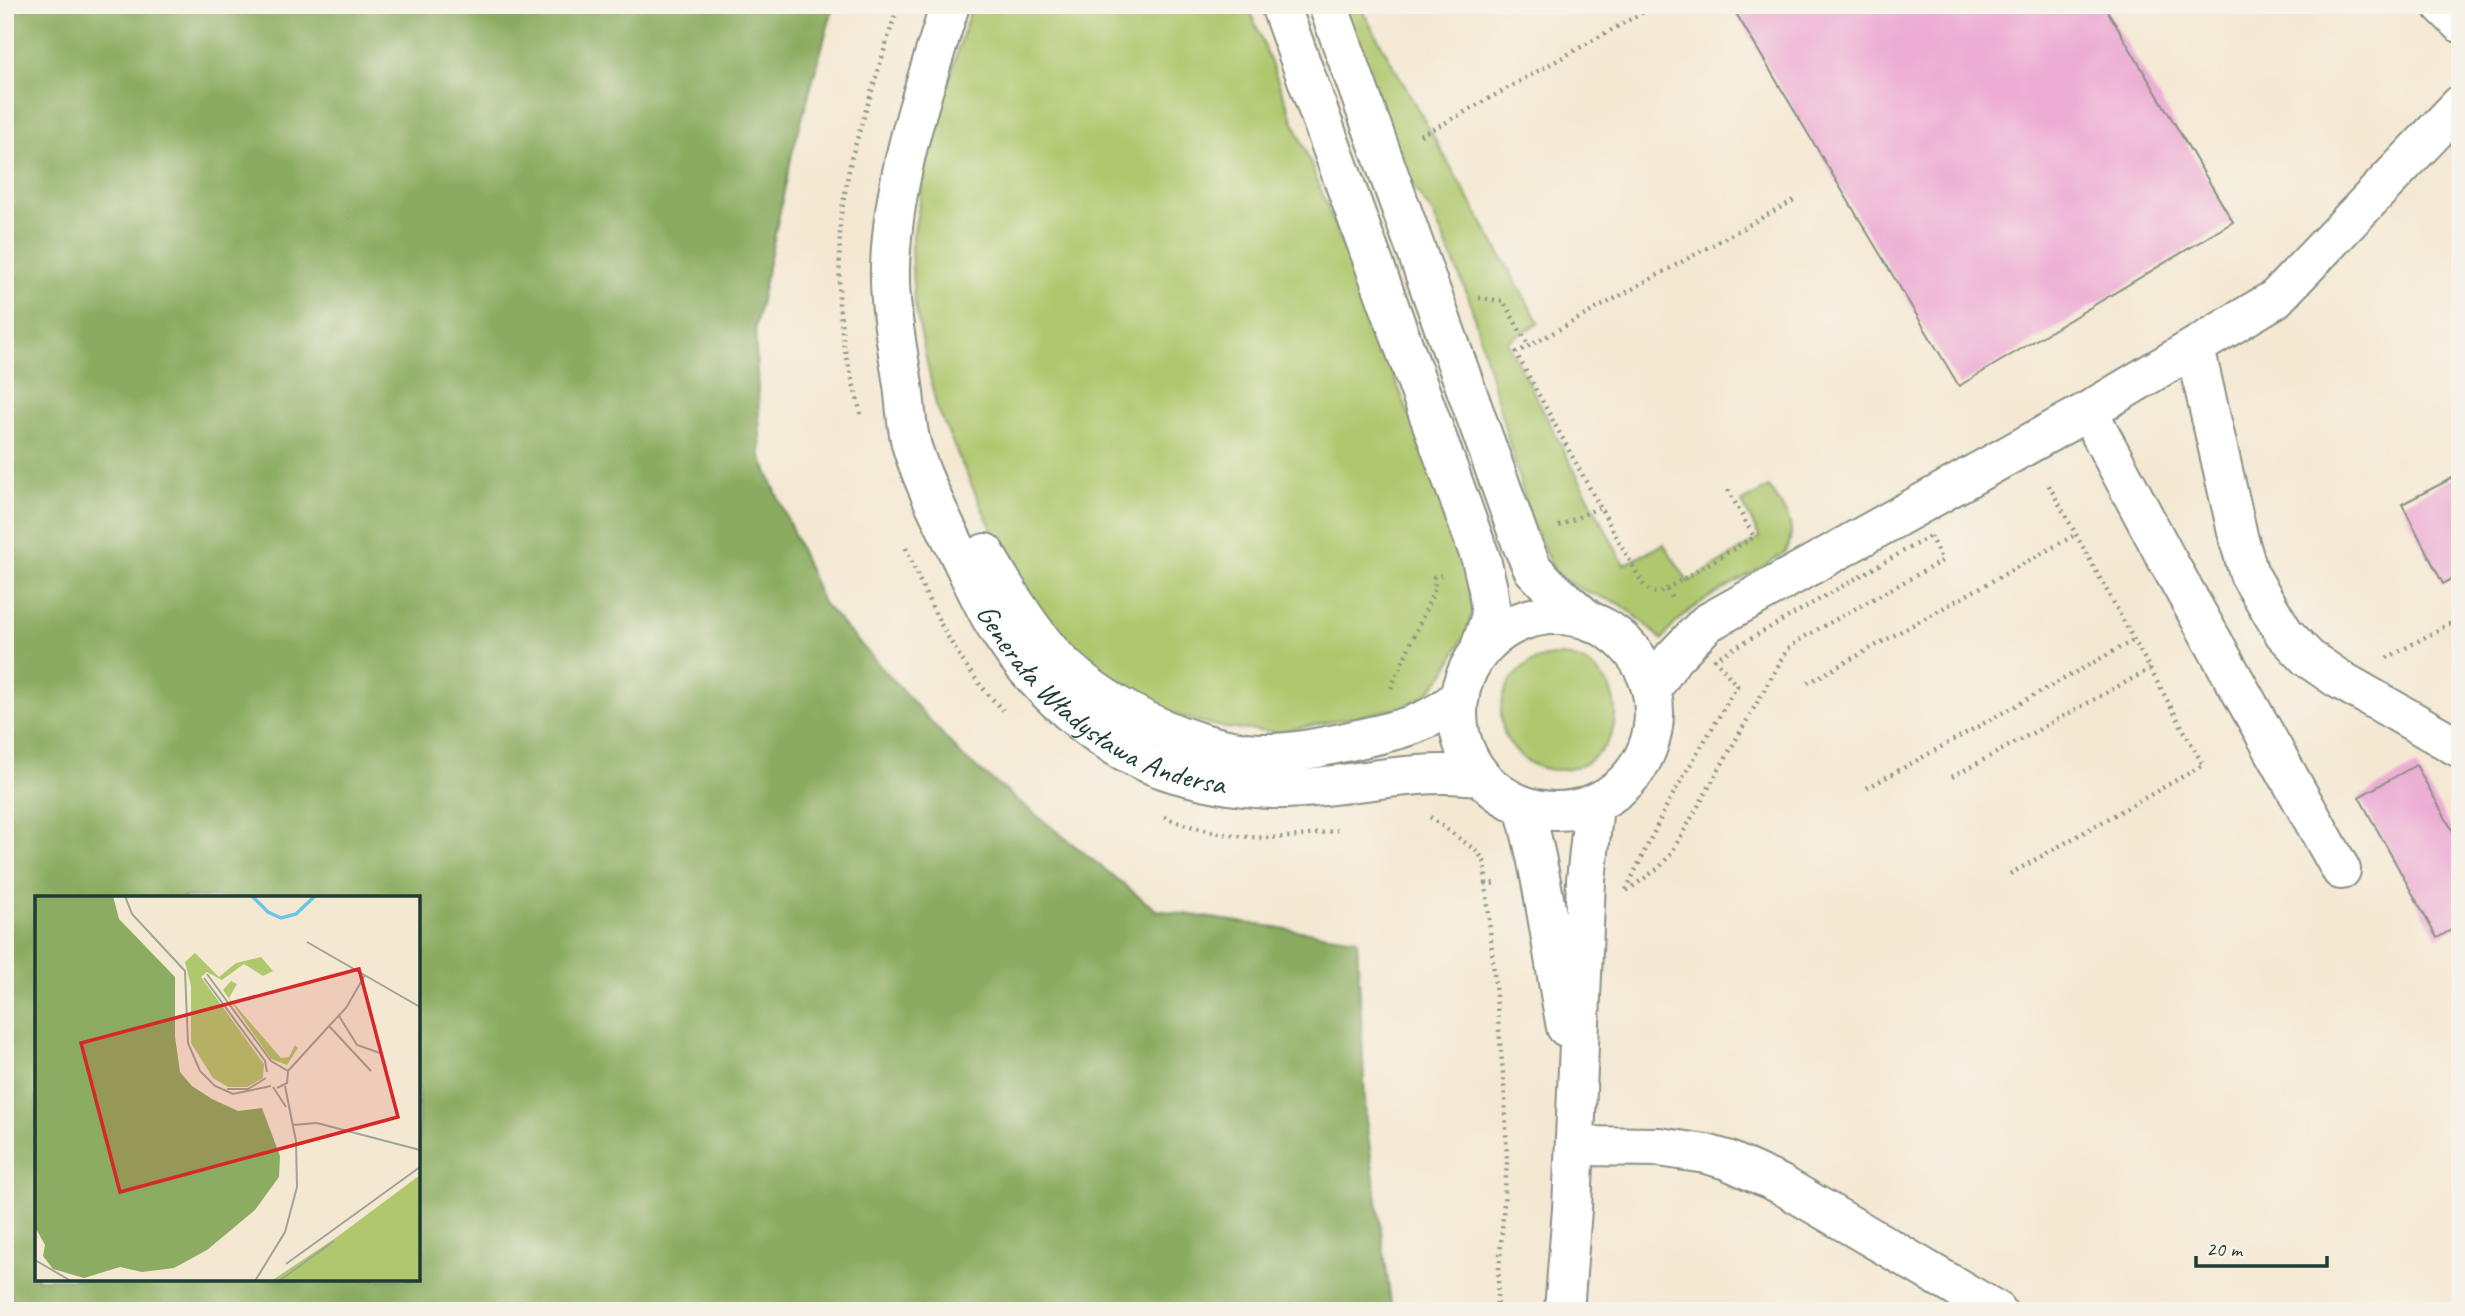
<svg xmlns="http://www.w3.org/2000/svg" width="2465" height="1316" font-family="Caveat,sans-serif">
<rect width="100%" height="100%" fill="#f7f3e8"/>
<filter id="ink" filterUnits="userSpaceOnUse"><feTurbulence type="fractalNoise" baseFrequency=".0143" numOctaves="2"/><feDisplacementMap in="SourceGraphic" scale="14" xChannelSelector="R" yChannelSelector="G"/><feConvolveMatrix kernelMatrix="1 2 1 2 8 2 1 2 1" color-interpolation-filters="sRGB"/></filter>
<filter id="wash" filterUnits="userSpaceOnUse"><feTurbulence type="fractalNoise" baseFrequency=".00686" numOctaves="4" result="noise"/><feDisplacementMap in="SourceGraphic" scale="28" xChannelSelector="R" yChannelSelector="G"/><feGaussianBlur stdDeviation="1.57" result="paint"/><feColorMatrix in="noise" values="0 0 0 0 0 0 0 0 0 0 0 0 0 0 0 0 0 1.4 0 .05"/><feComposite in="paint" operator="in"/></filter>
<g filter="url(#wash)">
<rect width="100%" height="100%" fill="#f4e8d3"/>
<path fill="#afc86e" stroke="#678251" stroke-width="2" d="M972,5H1248L1460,544L1473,611L1466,633L1443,676L1428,693L1401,708L1279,732L1225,728L1181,717L1126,692L1072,652L1018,586L967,475L936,405L914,301L911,247L934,128Z
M1342,5H1359L1539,323L1507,342L1624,565L1664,544L1688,582L1760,538L1742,502L1769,487C1783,510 1800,525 1785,552C1745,583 1691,596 1662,640L1643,622L1620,604L1578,588L1556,575L1531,522L1469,298L1433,214L1407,179Z
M1501 713a57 57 0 1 1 114 0a57 57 0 1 1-114 0Z"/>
<path fill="#8bac61" stroke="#55744a" stroke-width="2" fill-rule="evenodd" d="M5,5H834L792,154L755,328L761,457L823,603L963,757L1156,910L1357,939L1366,1120L1392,1311H5ZM37,898H418V1279H37Z"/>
<g id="blocks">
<path fill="#edacd4" d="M1731,5H2104L2233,222L1959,386Z
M2460,474V575L2443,584L2402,504Z
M2416,765L2460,844V925L2437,938L2359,797Z"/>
</g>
</g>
<g filter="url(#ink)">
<use href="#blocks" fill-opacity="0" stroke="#8a9284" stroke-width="2"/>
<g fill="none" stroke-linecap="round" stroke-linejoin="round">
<defs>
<g id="minor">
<path id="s1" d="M950,5C923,91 893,176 890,267C889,307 897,345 903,385C906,406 906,430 913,450C924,484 941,517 956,548C968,572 978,595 991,618C1028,683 1102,752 1175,773C1211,783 1249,790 1287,789C1352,787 1411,768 1477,776"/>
<path d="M1280,5L1481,559L1488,589L1491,616L1479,651"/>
<path d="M1328,5L1521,542L1533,569L1551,588L1588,620"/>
<path d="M2442,5L2460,23"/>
<path d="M2195,348L2239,540L2249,574L2284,633L2308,658L2337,678L2458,747"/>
<path d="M2088,411L2275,299L2460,105"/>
<path d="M985,553C1004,587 1024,620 1049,650C1094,703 1191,751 1260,753C1292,754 1323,747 1354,740C1392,731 1431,725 1460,696"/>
<circle cx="1556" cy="713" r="98"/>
<path d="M1652,689L1673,658L1707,623L2088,411L2165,556L2341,870"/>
<path d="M1524,807C1544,879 1552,954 1566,1027"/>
<path d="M1576,1146L1659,1147L1706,1154L1727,1160L1780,1184L1997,1311"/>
<path d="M1564,1311L1572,1209L1586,880L1594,805"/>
</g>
</defs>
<use href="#minor" stroke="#8a9284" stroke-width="42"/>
<path stroke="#8a9284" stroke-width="4.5" stroke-dasharray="2 5" stroke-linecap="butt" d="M1420,135L1447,122L1656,5
M1479,298L1503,301L1529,346
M861,414L844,347L839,304L840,220L851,159L898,5
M1600,507L1516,353L1796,199
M1559,526L1600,507L1644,586C1653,594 1656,594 1666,589L1673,599
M1930,536L1942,561L1802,638L1787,650L1672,852L1660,867L1625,892L1668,803L1737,686L1715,659Z
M906,548C929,606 959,667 1003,710
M1666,589L1754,537L1727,488
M2387,658L2460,618
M1808,683L2075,535
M1391,688L1435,589L1434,577L1441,575
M1952,777L2150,669
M1867,788L2134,640
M1164,817C1223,840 1276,843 1337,830
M1430,817L1478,852L1485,863L1486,884
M2010,874L2203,765L2047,482
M1496,1311L1507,1162L1505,1096L1486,884L1498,883"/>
<use href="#minor" stroke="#fff" stroke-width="38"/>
</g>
</g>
<g text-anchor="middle" stroke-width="6" stroke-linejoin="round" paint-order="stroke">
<g font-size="30" fill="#1f3d34" stroke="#f7f3e8">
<text dy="10" stroke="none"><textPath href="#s1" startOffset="782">Generała Władysława Andersa</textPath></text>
</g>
</g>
<g transform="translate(35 896)">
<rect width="385" height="385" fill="#f4e8d3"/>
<path d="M160,57L184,81L201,67L226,61L238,75L228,80L209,68L187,84L172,76L166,81L229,168L228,182L212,191H193L178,182L156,147V90L150,66ZM196,85L202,88L194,102L246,162L254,161L260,149L263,152L252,169L236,163L188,94ZM385,279V385H236L302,341Z" fill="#afc86e"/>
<path d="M0,0H78L84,23L140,81V141L145,176L157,190L177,203L203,215L227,212L245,260L244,281L220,314L172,354L139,372L107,376L85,371L49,382L18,373L8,360L10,349L0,331Z" fill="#8bac61"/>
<path fill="none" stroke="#6ac5e8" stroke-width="3.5" d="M217,0L233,16L246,22L261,18L280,0"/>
<path fill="none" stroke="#9fa493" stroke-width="2" d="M90,0L97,18L150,75L153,147L165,175L180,190L198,198L236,190M272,46L385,111M172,78L236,165L253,175L252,187L242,192M169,82L230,165L232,176M304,120L322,149L345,157M294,130L311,112L330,79M253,175L294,130L336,175M238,191L251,211M192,193H213L231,182M258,229L282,227L385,254M0,364L36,385M251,368L385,271M220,385L250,336L262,291L261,245L250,190M244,385L299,345"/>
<path fill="#d62828" fill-opacity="0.15" stroke="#d62828" stroke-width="3.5" d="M324,73L363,221L85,296L46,147Z"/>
<rect width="385" height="385" fill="none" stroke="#1f3d34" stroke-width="3.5"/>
</g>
<rect width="2465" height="1316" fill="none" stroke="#f7f3e8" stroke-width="28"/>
<path d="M2196 1256v10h131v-10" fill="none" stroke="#1f3d34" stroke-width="3.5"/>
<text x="2206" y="1256" font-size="21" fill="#1f3d34" stroke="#f7f3e8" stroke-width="5" paint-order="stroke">20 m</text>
</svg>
